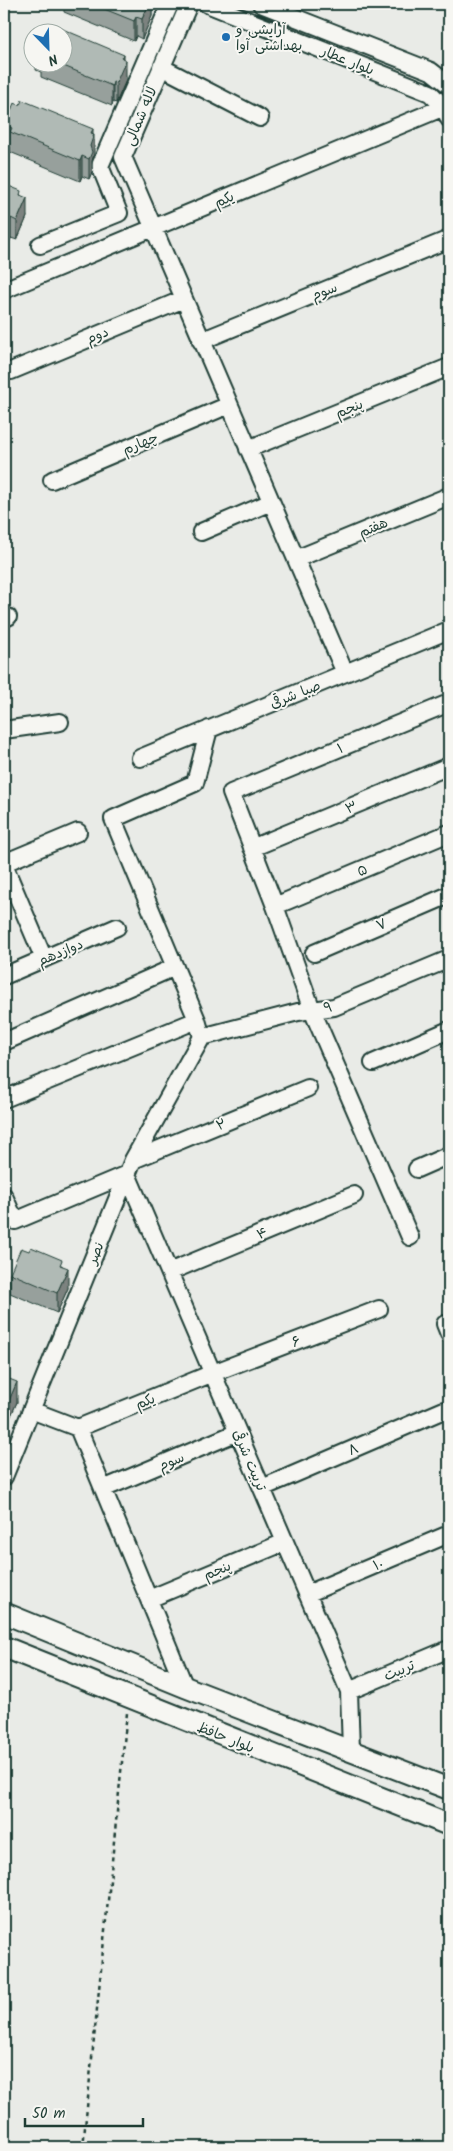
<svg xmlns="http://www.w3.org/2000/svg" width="453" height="2151" font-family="Kalam,'Playpen Sans Arabic',sans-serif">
<rect width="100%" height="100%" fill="#e9ebe7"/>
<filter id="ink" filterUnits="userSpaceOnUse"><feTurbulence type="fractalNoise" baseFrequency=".02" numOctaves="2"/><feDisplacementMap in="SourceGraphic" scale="10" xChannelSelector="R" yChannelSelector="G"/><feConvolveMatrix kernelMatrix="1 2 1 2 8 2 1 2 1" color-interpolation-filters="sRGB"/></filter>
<g filter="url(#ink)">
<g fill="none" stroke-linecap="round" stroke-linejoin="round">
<defs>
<path id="minor" d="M189,4L123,157L345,673
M207,4L430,93L444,107L449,119
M261,4L431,71L449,85
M161,67L260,118
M40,245L119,213L100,166L170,4
M4,290L444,107
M201,341L447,240
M11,371L184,299
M248,449L449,367
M52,480L229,405
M201,532L271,502
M296,559L449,496
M4,618L8,617
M4,730L60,722
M140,758L449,630
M252,848L449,766
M4,863L78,832
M4,865L44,959
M275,906L449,833
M314,953L449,895
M4,976L117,927
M202,1037L197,1020L113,819L195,783L209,729
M202,1037L298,1012L334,1007L449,959
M4,1042L175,967
M373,1063L449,1030
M4,1099L197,1020
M133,1160L308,1088
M417,1169L449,1155
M4,1196L15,1221L127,1174L349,1691L351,1750
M410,1237L312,1010L275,906L231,793L449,703
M169,1272L354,1195
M445,1324L449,1334
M31,1410L78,1428L185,1687
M78,1428L213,1373L379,1309
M4,1477L133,1160L202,1037
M262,1488L444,1410
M103,1489L238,1432
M307,1594L449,1534
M149,1599L285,1542
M349,1691L449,1649"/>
<path id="major" d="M4,1613L185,1687L449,1789
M4,1647L449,1825"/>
</defs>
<use href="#minor" stroke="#1f3d34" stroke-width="20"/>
<use href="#major" stroke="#1f3d34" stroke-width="24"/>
<path stroke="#1f3d34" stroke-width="2.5" stroke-dasharray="4 4" stroke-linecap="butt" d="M83,2147L127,1713"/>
<use href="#minor" stroke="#f6f6f2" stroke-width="16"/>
<use href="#major" stroke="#f6f6f2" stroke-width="20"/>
</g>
<path fill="#97a09c" stroke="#1f3d34" d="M59,4H152V16L142,39L136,36L134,41L64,12V7L59,5Z
M124,59L126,80L116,103L113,102L112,106L41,77V72L36,70V62H62Z
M5,125L94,154L92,161V172L89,179L82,176L80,181L10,152V147L5,144Z
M4,184L21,195L27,217L17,240L11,238L9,242L4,240Z
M62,1265L68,1288L57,1313L10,1293V1273Z
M4,1377L17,1402L6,1427L4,1426Z"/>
<path fill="#7b827f" stroke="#1f3d34" d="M149,4H152V16L142,39V19Z
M136,17V36L134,41V21Z
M124,55V65L126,60V80L116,103V83Z
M113,82V102L112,106V86Z
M93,129V138L94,134V154L92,161V172L89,179V159L91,133Z
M82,156V176L80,181V161Z
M27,198V217L17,240V221Z
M11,218V238L9,242V223Z
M68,1268V1288L57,1313V1293Z
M8,1288V1308L4,1318V1298Z
M17,1382V1402L6,1427V1407Z"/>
<path fill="#b0bab5" stroke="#1f3d34" d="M92,4H149L142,19L136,17L134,21Z
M53,25L124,55L122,58L126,60L116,83L113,82L112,86L54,62H62V32H44L46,27L52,30Z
M22,100L93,129L91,133L94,134L90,146L92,152L89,159L82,156L80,161L10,132L12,128L5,125L14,103L20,105Z
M4,184L21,191L20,195L27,198L17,221L11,218L9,223L4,220Z
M31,1247L62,1260L60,1265L68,1268L57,1293L10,1273L21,1248L29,1251Z
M4,1286L8,1288L4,1298Z
M4,1377L17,1382L6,1407L4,1406Z"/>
</g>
<circle fill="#1f6fb2" stroke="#f6f6f2" stroke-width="2" cx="226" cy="37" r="5"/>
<g text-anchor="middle" stroke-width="4" stroke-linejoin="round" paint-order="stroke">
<g font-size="14" fill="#1f3d34" stroke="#f6f6f2" text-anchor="start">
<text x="236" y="34">آرایشی و<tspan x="236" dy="16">بهداشتی آوا</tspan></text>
</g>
<g font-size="14" fill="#1f3d34" stroke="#f6f6f2">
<text transform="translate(348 60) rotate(22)" y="5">بلوار عطار</text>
<text transform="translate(140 116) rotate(-67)" y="5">لاله شمالی</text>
<text transform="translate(224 199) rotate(-23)" y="5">یکم</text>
<text transform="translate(324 291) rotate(-22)" y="5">سوم</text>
<text transform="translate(97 335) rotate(-23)" y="5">دوم</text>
<text transform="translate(349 408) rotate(-22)" y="5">پنجم</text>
<text transform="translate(140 443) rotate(-23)" y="5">چهارم</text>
<text transform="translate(373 527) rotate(-23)" y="5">هفتم</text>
<text transform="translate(295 694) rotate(-22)" y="5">صبا شرقی</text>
<text transform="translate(340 748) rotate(-22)" y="5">۱</text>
<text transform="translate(351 807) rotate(-23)" y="5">۳</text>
<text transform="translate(362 870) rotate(-23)" y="5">۵</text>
<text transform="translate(381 924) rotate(-23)" y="5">۷</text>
<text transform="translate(60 952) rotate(-23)" y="5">دوازدهم</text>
<text transform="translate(328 1007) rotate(-13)" y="5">۹</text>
<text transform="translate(221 1124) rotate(-22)" y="5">۲</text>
<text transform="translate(262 1233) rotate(-22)" y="5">۴</text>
<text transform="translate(95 1253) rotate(-68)" y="5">نصر</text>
<text transform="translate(296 1341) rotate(-21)" y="5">۶</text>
<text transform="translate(145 1401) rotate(-22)" y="5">یکم</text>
<text transform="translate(353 1449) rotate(-23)" y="5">۸</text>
<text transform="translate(250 1460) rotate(67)" y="5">تربیت شرقی</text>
<text transform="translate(171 1461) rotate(-23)" y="5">سوم</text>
<text transform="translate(378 1564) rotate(-23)" y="5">۱۰</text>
<text transform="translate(217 1570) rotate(-23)" y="5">پنجم</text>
<text transform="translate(399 1670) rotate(-23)" y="5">تربیت</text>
<text transform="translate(226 1737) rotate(22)" y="5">بلوار حافظ</text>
</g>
</g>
<rect width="453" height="2151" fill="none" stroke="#f6f6f2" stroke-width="20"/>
<rect x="10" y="10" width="433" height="2131" fill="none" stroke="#1f3d34" stroke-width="2" filter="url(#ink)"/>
<g transform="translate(48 48) rotate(157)"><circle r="24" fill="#f6f6f2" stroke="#a0aca6"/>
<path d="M0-4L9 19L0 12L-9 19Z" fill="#1f6fb2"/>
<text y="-8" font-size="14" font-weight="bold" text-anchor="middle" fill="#1f3d34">N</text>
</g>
<path d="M25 2118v8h118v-8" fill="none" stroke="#1f3d34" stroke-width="2.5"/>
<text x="32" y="2118" font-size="15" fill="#1f3d34" stroke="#f6f6f2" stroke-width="4" paint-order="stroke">50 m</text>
</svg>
